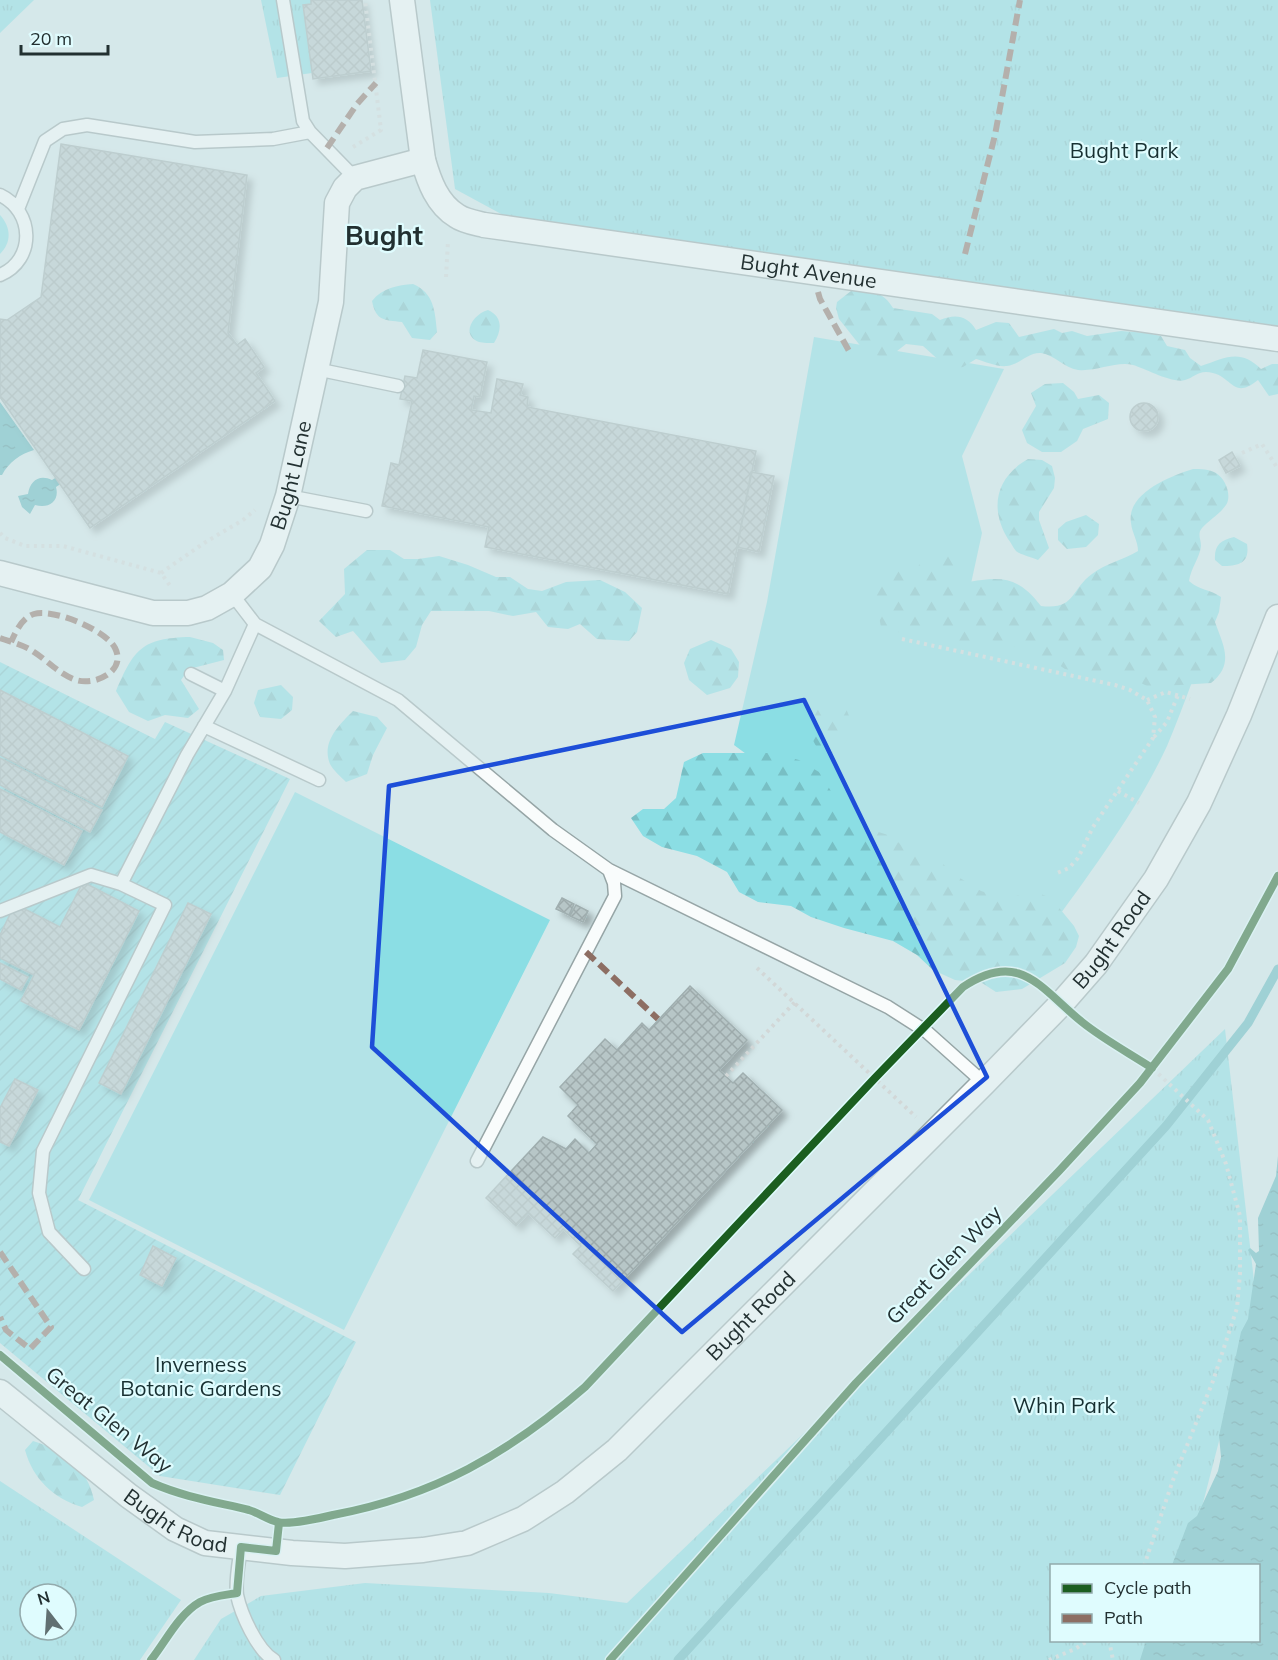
<svg xmlns="http://www.w3.org/2000/svg" width="1278" height="1660" font-family="Mulish,sans-serif">
<defs>
<pattern id="forest-firs" width="22" height="20" patternUnits="userSpaceOnUse" patternTransform="scale(1.5)"><rect width="22" height="20" fill="#8bdee4"/><path d="M5 1l3.5 6h-7zM16 11l3.5 6h-7z" fill="#78bfc4"/></pattern>
<pattern id="park-tufts" width="24" height="20" patternUnits="userSpaceOnUse" patternTransform="scale(1.5)"><rect width="24" height="20" fill="#8bdee4"/><path d="M3 7l-1-3M5 7V3M7 7l1-3M15 17l-1-3M17 17v-4M19 17l1-3" fill="none" stroke="#78bfc4"/></pattern>
<pattern id="garden-furrows" width="10" height="10" patternUnits="userSpaceOnUse" patternTransform="scale(1.5)"><rect width="10" height="10" fill="#8bdee4"/><path d="M-1 1l2-2M0 10L10 0M9 11l2-2" fill="none" stroke="#78bfc4"/></pattern>
<pattern id="water-ripples" width="26" height="14" patternUnits="userSpaceOnUse" patternTransform="scale(1.5)"><rect width="26" height="14" fill="#5db5bc"/><path d="M2 4q2-2 4 0t4 0M15 11q2-2 4 0t4 0" fill="none" stroke="#4c9499"/></pattern>
<pattern id="building-cross-hatch" width="8" height="8" patternUnits="userSpaceOnUse" patternTransform="scale(1.5)"><rect width="8" height="8" fill="#b7c6c7"/><path d="M0 0l8 8M0 8l8-8" fill="none" stroke="#9daaab"/></pattern>
<filter id="shadow"><feDropShadow dx="5.5" dy="5.5" stdDeviation="3" flood-color="#0004"/></filter>
</defs>
<rect width="100%" height="100%" fill="#d5e8ea"/>
<path fill="#8bdee4" d="M0,215C11,227 12,242 0,254Z
M814,337L1004,369L962,456L982,533L962,625L1192,682C1184,703 1176,725 1167,746C1136,813 1089,874 1046,934L830,816L734,745L767,602Z
M295,792L550,920L344,1330L89,1200Z"/>
<path fill="url(#forest-firs)" d="M413,284C434,293 435,311 437,332L430,340L412,338L402,322C384,320 376,321 372,301C382,288 398,285 413,284Z
M866,289C878,293 886,296 893,308L932,314L940,320C955,314 967,315 976,330L996,322L1009,323L1019,337L1054,329L1062,333L1072,331L1087,336L1121,331L1147,333L1161,336L1167,346L1185,350L1190,358L1201,366C1225,358 1240,348 1261,369L1272,364H1278V394L1269,396L1258,380C1231,402 1233,373 1206,372C1197,372 1193,378 1185,380C1173,384 1144,368 1133,365C1116,361 1096,372 1078,370C1064,368 1055,355 1041,353C1028,352 1019,365 1007,366C997,367 986,362 976,359L963,367L956,368L942,363L923,346L906,344L892,355L884,357L866,353L839,319L836,308L837,302L851,291Z
M488,310C503,317 502,330 494,343C489,343 483,343 479,342C460,335 473,314 488,310Z
M1063,383L1074,392L1078,399L1099,395L1109,403L1108,419L1083,429L1077,441L1061,452H1042L1027,443L1022,430L1036,406L1031,393L1045,384Z
M1028,459L1042,460L1052,466L1055,478L1054,488L1039,512V520L1049,548L1038,560C1032,557 1021,555 1016,551C1013,548 1011,542 1008,539C989,508 996,477 1028,459Z
M1193,469C1201,469 1209,469 1216,473C1226,479 1232,496 1226,505C1219,515 1209,520 1202,528C1197,534 1201,539 1201,546C1200,557 1191,568 1189,581C1200,591 1210,589 1221,597L1219,612L1215,622C1223,645 1235,664 1211,683L1149,687L1139,682L1124,680L1103,669L1096,675L1065,669L1050,659H1035L1011,645L978,637L974,643L959,646L950,636L940,629L905,634L881,627L875,596L879,578L900,566L916,569C929,553 933,549 953,550L961,562L954,580C965,584 971,581 982,580C1010,576 1024,584 1041,606C1076,610 1070,590 1092,574C1106,563 1124,560 1138,551C1138,541 1132,533 1131,523C1126,493 1171,476 1193,469Z
M1086,515L1099,524L1098,535L1086,547L1067,549L1058,540V529L1066,522Z
M1234,537L1247,544C1250,563 1239,566 1222,566L1215,560C1214,546 1220,540 1234,537Z
M367,550H390L404,559H418L439,556L468,565L496,577H510L528,589L542,591L566,582L600,580L625,592L642,608L637,632L629,641L597,639L580,624L568,629L548,627L536,612L513,616L489,611H431L422,625L416,647L405,660L381,663L353,631L336,637L319,621L345,594L344,569Z
M190,637L213,643L223,650L224,660L189,669L181,680L199,709L188,718L165,715L148,721L129,712L116,691C134,649 142,638 190,637Z
M711,640L731,649L739,662L738,677L730,688L707,695L689,680L684,663L690,649Z
M281,685L293,697L292,710L281,719L260,717L254,703L258,690Z
M845,707C855,726 851,733 840,751L822,755C809,736 806,729 819,708Z
M353,711L377,717L387,728L373,755L367,774L346,782C341,777 333,770 330,764C321,742 339,725 353,711Z
M703,753H772L799,760L819,772L846,815L863,827L891,836L906,849L943,864L960,878L981,891L1000,897L1041,894L1051,898L1074,926L1079,936L1076,947L1065,963L1022,989L996,992L982,983L955,980L933,970L917,955L893,941L844,928L811,917L791,906L758,902L739,892L727,872L697,856L662,847L643,836L631,818L643,809H664L676,798L684,762Z
M33,1441C62,1450 88,1468 94,1500L82,1507C53,1498 33,1479 25,1450Z"/>
<path fill="url(#park-tufts)" fill-rule="evenodd" d="M0,0H34L0,33Z
M261,0H311V4L303,5L312,73L277,78Z
M430,0H1278V326L503,215L455,189Z
M1225,1029L1256,1298L1187,1565L1052,1566V1640L1167,1641L1162,1660H194L221,1619L261,1596L365,1583L549,1593L627,1603Z
M0,1481L181,1600L140,1660H0ZM30,1594H66V1630H30Z"/>
<path fill="url(#garden-furrows)" d="M0,662L155,739L165,722L290,779L78,1200L356,1342L280,1495L160,1476L0,1343Z"/>
<path fill="url(#water-ripples)" d="M0,402L34,450C20,454 9,462 2,475H0Z
M63,473L68,479L56,487C60,502 48,509 35,505L30,514L22,507L18,496L28,494C30,481 39,474 52,480Z
M1278,1156V1660H1140L1146,1641L1258,1640V1566L1172,1565L1188,1523L1197,1516L1218,1471L1221,1457L1219,1436L1241,1332L1248,1319L1256,1264L1248,1250L1250,1248L1256,1253L1259,1251L1258,1218L1276,1176Z"/>
<g fill="none" stroke-linecap="round" stroke-linejoin="round">
<path stroke="#5db5bc" stroke-width="9" d="M678,1660L1166,1126L1248,1023L1278,969"/>
</g>
<path fill="url(#building-cross-hatch)" stroke="#a0afb0" stroke-width="1.5" filter="url(#shadow)" d="M311,0H362L371,71L313,79L303,5L311,4Z
M61,144L247,175L228,333L237,345L245,339L264,367L256,373L275,401L90,528L0,397V319L7,320L41,297Z
M423,350L487,362L480,397L474,396L471,410L491,413L497,379L523,384L520,395L528,397L527,407L756,451L728,594L485,547L489,527L382,506L391,463L399,465L412,401L400,399L405,376L417,378Z
M1130 417a14 14 0 1 1 28 0a14 14 0 1 1-28 0Z
M1232,452L1240,466L1226,473L1219,460Z
M751,472L774,476L759,552L737,547Z
M0,690L128,756L102,807L0,755Z
M0,758L102,810L90,832L0,785Z
M0,789L82,831L64,865L0,832Z
M83,882L139,911L79,1030L21,1001L34,975L0,958V935L15,904L60,927Z
M562,898L574,904L569,915L556,909Z
M188,903L211,914L121,1094L99,1083Z
M576,905L588,911L583,922L570,916Z
M0,963L28,977L21,990L0,979Z
M690,986L747,1040L719,1070L733,1083L743,1073L782,1110L613,1291L573,1254L581,1246L563,1229L555,1238L528,1213L516,1226L486,1198L543,1137L566,1149L575,1139L589,1153L597,1144L568,1116L578,1105L560,1087L605,1039L617,1050L642,1023L649,1030Z
M15,1079L38,1090L9,1146L0,1142V1108Z
M153,1246L176,1258L162,1286L140,1275Z"/>
<g fill="none" stroke-linecap="round" stroke-linejoin="round">
<defs>
<path id="lane" d="M283,0L303,121L310,132L355,178
M0,195C34,211 36,260 0,275
M18,209L45,141L63,129L87,125L195,142L273,139L310,132
M316,369L398,386
M288,496L366,511
M232,594L255,624L398,700L553,830L609,870L614,883L615,896L477,1161
M191,674L225,691
M204,726L319,780
M609,870L888,1007L927,1032L984,1083
M0,911L91,875L121,884
M84,1269L49,1232L39,1193L43,1151L165,905L121,884L187,755L225,691L255,624
M241,1547C239,1562 235,1580 237,1595C241,1614 257,1650 274,1660"/>
<g id="street">
<path id="s1" d="M402,0L423,160C429,181 437,204 457,216C464,221 476,223 484,225L1278,339"/>
<path id="s2" d="M0,573L153,613H188L207,608L232,594L260,568L272,545L288,496L331,302L337,203L345,188L355,178L423,160"/>
<path id="s3" d="M0,1392L129,1496L175,1529L205,1543L292,1553L345,1556L423,1550L467,1543L523,1519L565,1492L617,1450L984,1083L1061,1004L1096,964L1156,879L1199,803L1239,715L1278,617"/>
</g>
</defs>
<use href="#lane" stroke="#96a5a6" stroke-width="15"/>
<use href="#street" stroke="#96a5a6" stroke-width="27"/>
<path stroke="#d2d7d7" stroke-width="4" stroke-dasharray="3 4.5" stroke-linecap="butt" d="M353,147L381,130L365,0
M446,277L448,241
M1242,453L1262,444L1278,469
M0,533L5,538L25,546H63L161,573L171,587
M161,573L204,543L243,520L255,510
M902,639L1115,685L1130,690L1147,700L1155,717L1153,738L1093,827L1078,858L1069,868L1055,874
M1147,700L1166,692L1190,699
M1154,737L1167,722L1178,695
M1118,791L1139,803
M757,968L916,1117
M726,1076L795,1002
M1144,1566L1173,1480L1213,1381L1237,1308L1240,1274V1216L1226,1164L1208,1120L1152,1068
M1109,1640L1113,1660
M1049,1660L1075,1649L1089,1640"/>
<use href="#lane" stroke="#f9fcfc" stroke-width="12"/>
<use href="#street" stroke="#f9fcfc" stroke-width="24"/>
<path stroke="#8d6e63" stroke-width="6" stroke-dasharray="12 6" stroke-linecap="butt" d="M327,148L357,104L376,83
M965,254L995,135L1020,0
M818,292L820,299L849,351
M0,638C11,642 24,645 34,652C48,661 59,674 76,680C95,686 127,671 115,648C106,630 53,608 34,614C22,618 16,631 11,642
M586,952L658,1019
M0,1252L51,1327L30,1349L6,1330L0,1317"/>
<defs>
<path id="cycleway" d="M0,1355L152,1483C184,1497 216,1502 249,1510C259,1513 268,1520 278,1522C289,1525 321,1518 333,1515C434,1496 508,1454 585,1387L875,1078L963,987C1020,949 1040,988 1082,1022C1103,1039 1129,1053 1152,1068
M151,1660C166,1641 179,1614 200,1602C211,1596 225,1595 237,1593L241,1547L276,1551L279,1523
M610,1660L856,1383L1059,1171L1140,1083L1228,969L1278,876"/>
</defs>
<use href="#cycleway" stroke="#dffcfe" stroke-width="11"/>
<use href="#cycleway" stroke="#1b5e20" stroke-width="8"/>
</g>
<path d="M0 0H1278V1660H0ZM804,700L987,1077L682,1332L372,1047L389,786Z" fill="#d5e8ea" fill-opacity=".55" fill-rule="evenodd"/>
<path fill="none" stroke="#1d4ed8" stroke-width="4.5" stroke-linejoin="round" d="M804,700L987,1077L682,1332L372,1047L389,786Z"/>
<g text-anchor="middle" stroke-width="4.5" stroke-linejoin="round" paint-order="stroke">
<g font-size="21" fill="#173032" stroke="#dffcfe">
<text x="1124" y="158">Bught Park</text>
<text x="201" y="1372">Inverness<tspan x="201" dy="24">Botanic Gardens</tspan></text>
<text x="1064" y="1413">Whin Park</text>
</g>
<g font-size="21" fill="#223031" stroke="#dffcfe">
<text dy="7" stroke="none"><textPath href="#s1" startOffset="585">Bught Avenue</textPath></text>
<text dy="7" stroke="none"><textPath href="#s2" startOffset="378">Bught Lane</textPath></text>
<text dy="7" stroke="none"><textPath href="#s3" startOffset="1408">Bught Road</textPath></text>
<text transform="translate(944 1265) rotate(-46)" y="7">Great Glen Way</text>
<text dy="7" stroke="none"><textPath href="#s3" startOffset="886">Bught Road</textPath></text>
<text transform="translate(109 1420) rotate(39)" y="7">Great Glen Way</text>
<text dy="7" stroke="none"><textPath href="#s3" startOffset="220">Bught Road</textPath></text>
</g>
<g font-size="27" font-weight="bold" fill="#223031" stroke="#dffcfe">
<text x="384" y="245">Bught</text>
</g>
</g>
<rect x="1050" y="1564" width="210" height="78" fill="#dffcfe" stroke="#93aaac" stroke-width="1.5"/>
<rect x="1062" y="1584" width="30" height="9" fill="#1b5e20" stroke="#93aaac" stroke-width="1.5"/>
<text x="1104" y="1594" font-size="18" fill="#223031">Cycle path</text>
<rect x="1062" y="1614" width="30" height="9" fill="#8d6e63" stroke="#93aaac" stroke-width="1.5"/>
<text x="1104" y="1624" font-size="18" fill="#223031">Path</text>
<g transform="translate(48 1612) rotate(343)"><circle r="28" fill="#dffcfe" stroke="#93aaac" stroke-width="1.5"/>
<path d="M0-4.5L10 22L0 15L-10 22Z" fill="#617072"/>
<text y="-9" font-size="16" font-weight="bold" text-anchor="middle" fill="#223031">N</text>
</g>
<path d="M21 45v9h87v-9" fill="none" stroke="#223031" stroke-width="3"/>
<text x="30" y="45" font-size="18" fill="#223031" stroke="#dffcfe" stroke-width="4.5" paint-order="stroke">20 m</text>
</svg>
